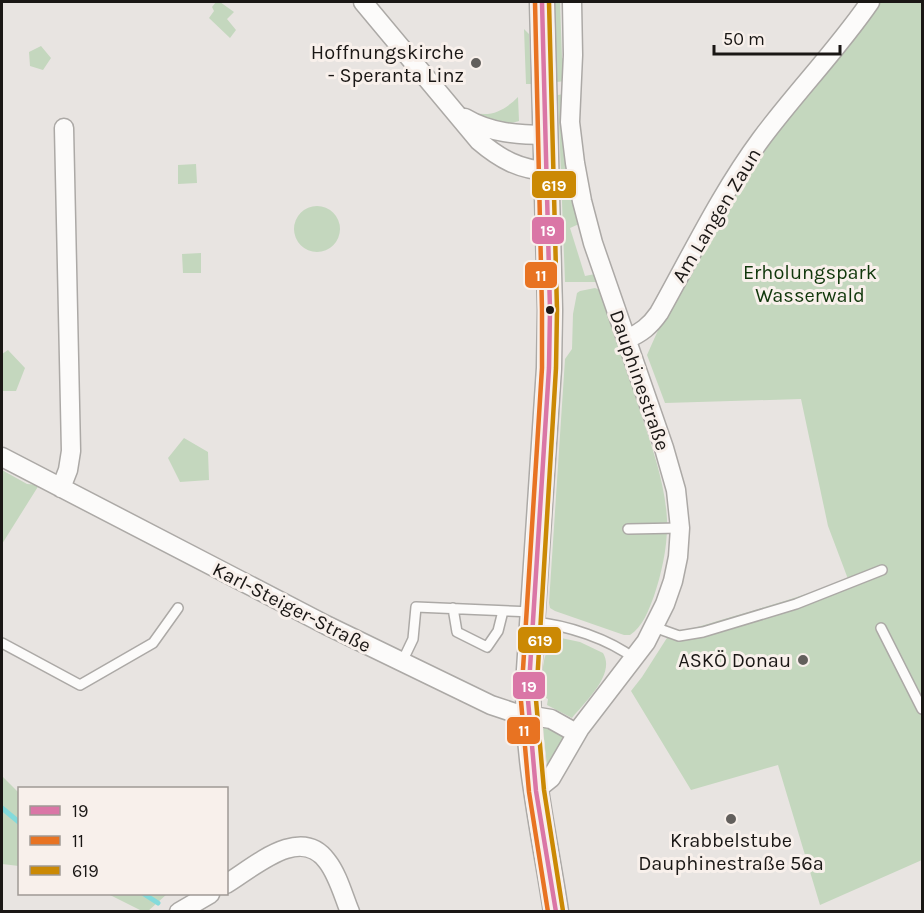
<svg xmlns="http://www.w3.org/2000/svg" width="924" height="913" font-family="Karla,sans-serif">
<rect width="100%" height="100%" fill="#e8e4e1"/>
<path fill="#c4d7be" d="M216,2H220L234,12L227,19L236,30L230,38L209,18L214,11L212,7Z
M554,2H560L562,58L567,61L565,81L557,82Z
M879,2H922V860L820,905L778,765L691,790L631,691L642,677L672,630C692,631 712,622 731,617C771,605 810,594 848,579L828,526L801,399L665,403L647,355L663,319L743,175L864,23Z
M524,29L529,34L531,84H526Z
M41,46L51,58L43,70L30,66L29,52Z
M564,94V130L569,179L579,224L570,228L585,276L595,274L597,282H565L558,95Z
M518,97L519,121C501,127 478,121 464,108C485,120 502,113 518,97Z
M196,164L197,183L178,184V165Z
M294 229a23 23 0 1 1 46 0a23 23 0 1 1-46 0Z
M201,253V273H183L182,254Z
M595,288L600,290C615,332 629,374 642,417C653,450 665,484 667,519C668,545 662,572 654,596C649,609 643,627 630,635H624L555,611L550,608L549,603L565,359L572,349L573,314L577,293L580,291Z
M8,350L25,368L16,391H2V354Z
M184,438L208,452L209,480L180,482L168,458Z
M2,470L27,484L39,485L2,544Z
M561,638L580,642L603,653C616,674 585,702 572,718L547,705L548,699L542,696C543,676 539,647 561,638Z
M545,727L563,734L566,738L549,768L547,766L543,729Z
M2,776L19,793V866L2,864Z
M108,894H167L147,912L142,911Z"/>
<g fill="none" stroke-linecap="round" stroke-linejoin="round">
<path stroke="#83dadb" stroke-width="5" d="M2,808L20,823
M144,894L158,903"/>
<defs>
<path id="lane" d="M628,529L680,528
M453,608L457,632L487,647L498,631L503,611
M534,622C567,625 609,639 635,659
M654,627L679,636L703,632L796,604L882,570
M881,628L922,709
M2,643L80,685L153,643L178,608
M402,662L413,639L416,607L533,612"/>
<path id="street" d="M363,2L479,141C500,159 520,170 548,171
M465,118C490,133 518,135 547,135
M627,339C641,333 650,326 659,313C692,254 721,193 761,139C796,92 837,50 870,2
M2,457L326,625L491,705L515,713L551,719L576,733
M61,488L68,470L71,451L64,128
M536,787L541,786L551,778L580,728L646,642L665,604L673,581L678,557L680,528L676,490L664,448L593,243L582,201L575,163L570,122L573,55L572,2
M226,884C253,868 300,824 327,861C338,875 343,895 350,912
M179,912L210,894"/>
<path id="secondary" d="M542,2L550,310L549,368L529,670C524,751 544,831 556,912"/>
</defs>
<use href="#lane" stroke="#aca9a6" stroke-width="12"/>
<use href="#street" stroke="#aca9a6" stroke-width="21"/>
<use href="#secondary" stroke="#aca9a6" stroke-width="27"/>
<use href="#lane" stroke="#fcfbfa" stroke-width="9"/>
<use href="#street" stroke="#fcfbfa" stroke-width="18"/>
<use href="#secondary" stroke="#fcfbfa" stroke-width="24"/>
<defs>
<path id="bus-1" d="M542,2L550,310L549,368L528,700L536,791L556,912"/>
<path id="bus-2" d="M535,2L542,310V368L521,701L529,792L548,912"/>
<path id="bus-3" d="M549,2L557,310L556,368L536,700L544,790L563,911"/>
</defs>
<use href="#bus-1" stroke="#f8f0eb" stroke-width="9"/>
<use href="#bus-2" stroke="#f8f0eb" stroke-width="9"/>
<use href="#bus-3" stroke="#f8f0eb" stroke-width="9"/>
<use href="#bus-1" stroke="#da76a6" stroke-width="4.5"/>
<use href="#bus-2" stroke="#e87322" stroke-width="4.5"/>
<use href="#bus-3" stroke="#cb8904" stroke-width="4.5"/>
</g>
<g fill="#625f5c" stroke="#f8f0eb" stroke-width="2">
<circle cx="476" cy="63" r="6"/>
<circle cx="803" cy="660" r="6"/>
<circle cx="731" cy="819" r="6"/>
</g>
<circle fill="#1a1715" stroke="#f8f0eb" stroke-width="2" cx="550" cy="310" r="5"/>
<g text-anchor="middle" stroke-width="6" stroke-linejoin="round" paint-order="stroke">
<g font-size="20" fill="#1a1715" stroke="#f8f0eb" text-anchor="end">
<text x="464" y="59">Hoffnungskirche<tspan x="464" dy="23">- Speranta Linz</tspan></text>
<text x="791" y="667">ASKÖ Donau</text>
<text x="731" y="847" text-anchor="middle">Krabbelstube<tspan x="731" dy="23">Dauphinestraße 56a</tspan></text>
</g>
<g font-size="20" fill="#1a1715" stroke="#f8f0eb">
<text transform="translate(716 215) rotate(-59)" y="7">Am Langen Zaun</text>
<text transform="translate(640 380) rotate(71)" y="7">Dauphinestraße</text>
<text transform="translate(292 607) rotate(27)" y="7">Karl-Steiger-Straße</text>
</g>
<g font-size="20" fill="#10370b" stroke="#f8f0eb">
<text x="810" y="279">Erholungspark<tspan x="810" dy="23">Wasserwald</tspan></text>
</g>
</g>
<g stroke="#f8f0eb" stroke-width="2">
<rect x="531" y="170" width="46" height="29" rx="6" fill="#cb8904"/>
<rect x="531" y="216" width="34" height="29" rx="6" fill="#da76a6"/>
<rect x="524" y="261" width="34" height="28" rx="6" fill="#e87322"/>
<rect x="517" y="626" width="45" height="28" rx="6" fill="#cb8904"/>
<rect x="512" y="671" width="34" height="29" rx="6" fill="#da76a6"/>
<rect x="506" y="716" width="35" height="29" rx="6" fill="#e87322"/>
</g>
<g font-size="16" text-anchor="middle" font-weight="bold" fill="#fff">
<text x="554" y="191">619</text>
<text x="548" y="236">19</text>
<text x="541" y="281">11</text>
<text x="540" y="646">619</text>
<text x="529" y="692">19</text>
<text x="524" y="736">11</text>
</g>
<rect width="924" height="913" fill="none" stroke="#1a1715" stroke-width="6"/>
<rect x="18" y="787" width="210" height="108" fill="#f8f0eb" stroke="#9f9995" stroke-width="1.5"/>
<rect x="30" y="806" width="30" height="9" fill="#da76a6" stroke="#9f9995" stroke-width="1.5"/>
<text x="72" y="817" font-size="18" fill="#1a1715">19</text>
<rect x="30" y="836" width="30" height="9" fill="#e87322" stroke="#9f9995" stroke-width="1.5"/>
<text x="72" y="847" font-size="18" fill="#1a1715">11</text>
<rect x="30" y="866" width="30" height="9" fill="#cb8904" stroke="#9f9995" stroke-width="1.5"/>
<text x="72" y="877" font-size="18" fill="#1a1715">619</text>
<path d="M714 45v9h126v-9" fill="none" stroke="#1a1715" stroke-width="3"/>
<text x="723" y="45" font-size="18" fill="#1a1715" stroke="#f8f0eb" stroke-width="4.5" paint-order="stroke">50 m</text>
</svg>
